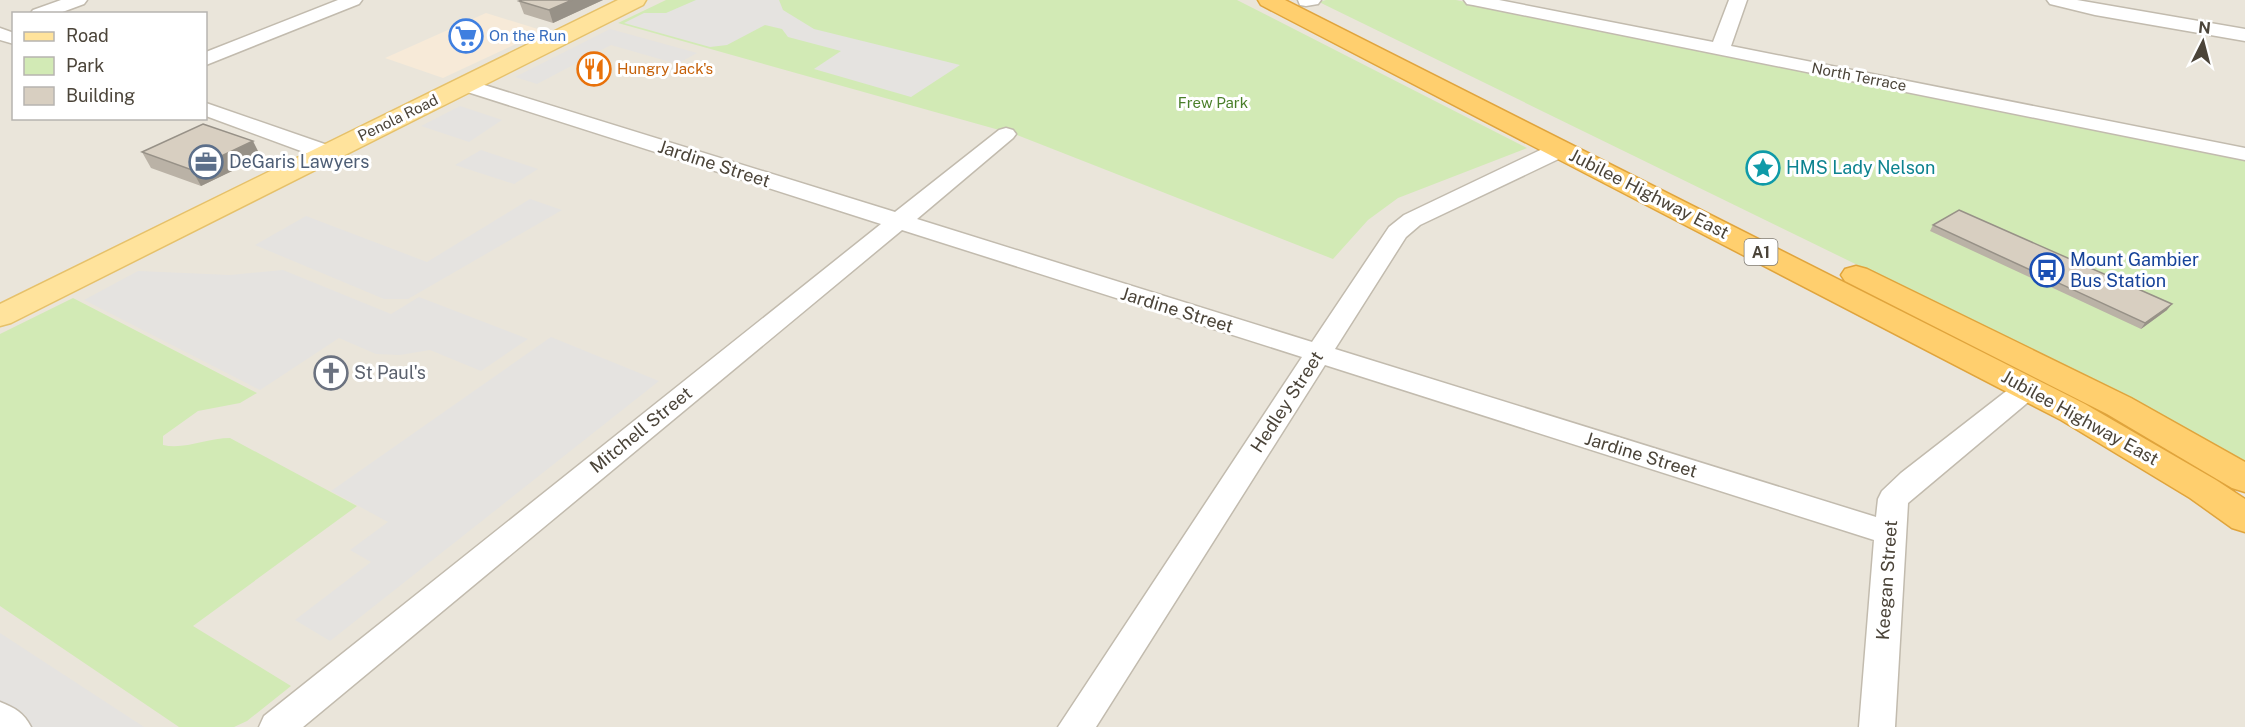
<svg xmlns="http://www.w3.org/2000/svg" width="2245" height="727" font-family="'Public Sans',sans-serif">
<rect width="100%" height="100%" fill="#f6f3ec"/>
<path fill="#eae5da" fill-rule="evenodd" d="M0,0H2245V727H0ZM14,14H206V118H14Z"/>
<path fill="#f7ead8" d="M486,13L544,31L443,78L385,58Z"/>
<path fill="#d2eab5" d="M666,0H1237L1527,148L1398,198L1368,220L1333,259L1017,135L618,23Z
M1326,0H1456L2245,159V469L1882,277L1319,2Z
M73,298L257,393L240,403L198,411L163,436V445C184,450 208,438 230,438L357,506L193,626L291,686L247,721L234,727H179L0,606V334Z"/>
<path fill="#e5e3e0" d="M696,0H779L783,10L814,29L960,65L911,97L814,69L841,51L788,37L782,29L765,25L727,45L710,47L624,23L644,13H666Z
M610,29L697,53L677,64L611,45L537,84L515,77Z
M460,106L502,120L469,142L421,126Z
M481,150L538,169L514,184L455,165Z
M530,199L562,210L408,299H384L255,245L306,216L427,262Z
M283,270L391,314L419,297L528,339L481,371L430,350L400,355L376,354L339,338L260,390L84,300L138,271L230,275Z
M551,337L659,381L330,641L295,620L371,562L350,550L388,522L331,491Z
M0,633L144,727H0Z"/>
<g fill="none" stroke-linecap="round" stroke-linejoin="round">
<defs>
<path id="street" d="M61,0H87L84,4L57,14H30L33,10Z
M338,0H362L359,4L206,65V52Z
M1298,0H1321L1318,4L1306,6L1300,5Z
M1464,0H1499L1713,42L1729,0H1747L1731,46L2245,148V160L1473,5L1467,4Z
M2047,0H2077L2245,29V41L2095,15L2050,4Z
M0,28L14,33V44L0,40Z
M465,79L895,212L999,130L1006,128L1013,130L1016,134L1013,138L917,219L1312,342L1389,227L1404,215L1553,144L1561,143L1569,144L1572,149L1569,154L1420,225L1406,237L1335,349L1876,517L1878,499L1882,491L1901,473L2018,382L2028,379L2038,382L2042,388L2038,394L1908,503L1895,727H1859L1874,540L1325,365L1096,727H1058L1302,357L902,230L303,727H259L264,716L881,224L458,89L455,85L458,81Z
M206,103L336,148L339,153L336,158L328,159L320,158L206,116Z
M0,702C15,708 24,713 31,727H0Z"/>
<path id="primary" d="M618,0H646L643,5L11,323L0,326V304Z"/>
<path id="highway" d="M1258,0H1285L2085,404L2216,480L2245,499V532L2232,528L2190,498L2061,420L1261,5Z
M1856,266L1867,269L2131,398L2245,462V492L2232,488L2107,414L1845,281L1841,275L1845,269Z"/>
</defs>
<use href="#street" stroke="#c2bbae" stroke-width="3"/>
<use href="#primary" stroke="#e6c16a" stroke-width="3"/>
<use href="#highway" stroke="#e0a43c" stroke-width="3"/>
<use href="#street" fill="#fff" fill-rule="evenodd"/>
<use href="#primary" fill="#ffe39c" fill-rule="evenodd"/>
<use href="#highway" fill="#ffcf6e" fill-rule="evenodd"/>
</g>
<path fill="#bab2a6" d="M522,0H603L553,23L524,14L519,1Z
M142,152L261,157L201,186L151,168Z
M1933,225L2167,310L2141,329L1930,231Z"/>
<path fill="#979187" d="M572,0H603L553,23L549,10Z
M253,141L261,157L201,186L192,170Z
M2172,304L2167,310L2141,329L2145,323Z"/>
<path fill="#d8cfc1" stroke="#979187" stroke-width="1.5" d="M522,0H572L549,10L519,1Z
M203,124L253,141L192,170L142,152Z
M1959,210L2172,304L2145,323L1933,225Z"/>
<defs>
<symbol id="supermarket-ring" viewBox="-11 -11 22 22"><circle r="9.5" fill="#fff" stroke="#3f7fe0" stroke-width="1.5"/><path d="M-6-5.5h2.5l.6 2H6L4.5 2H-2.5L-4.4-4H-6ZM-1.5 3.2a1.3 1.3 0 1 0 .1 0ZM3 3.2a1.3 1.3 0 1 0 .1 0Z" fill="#3f7fe0"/></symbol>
<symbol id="restaurant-ring" viewBox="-11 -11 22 22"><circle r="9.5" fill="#fff" stroke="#e8710a" stroke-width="1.5"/><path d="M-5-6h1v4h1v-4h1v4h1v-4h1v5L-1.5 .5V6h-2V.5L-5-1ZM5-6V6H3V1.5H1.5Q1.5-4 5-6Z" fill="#e8710a"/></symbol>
<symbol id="office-ring" viewBox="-11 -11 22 22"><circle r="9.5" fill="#fff" stroke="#5c6f8a" stroke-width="1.5"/><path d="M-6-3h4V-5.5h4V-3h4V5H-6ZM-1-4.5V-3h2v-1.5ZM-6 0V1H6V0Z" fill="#5c6f8a"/></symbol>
<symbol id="sight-ring" viewBox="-11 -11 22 22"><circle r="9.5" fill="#fff" stroke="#0f9aa8" stroke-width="1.5"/><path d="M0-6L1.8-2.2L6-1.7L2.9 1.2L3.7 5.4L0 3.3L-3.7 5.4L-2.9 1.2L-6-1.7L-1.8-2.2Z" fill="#0f9aa8"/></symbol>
<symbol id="bus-ring" viewBox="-11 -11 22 22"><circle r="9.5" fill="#fff" stroke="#1a4fb4" stroke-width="1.5"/><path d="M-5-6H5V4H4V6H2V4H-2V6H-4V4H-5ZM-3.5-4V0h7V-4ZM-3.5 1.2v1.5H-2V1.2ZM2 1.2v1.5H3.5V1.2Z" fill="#1a4fb4"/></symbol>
<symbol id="church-ring" viewBox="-11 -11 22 22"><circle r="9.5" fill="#fff" stroke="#6b7280" stroke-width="1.5"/><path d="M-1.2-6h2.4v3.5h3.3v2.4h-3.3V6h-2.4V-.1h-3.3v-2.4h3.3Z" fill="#6b7280"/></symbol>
</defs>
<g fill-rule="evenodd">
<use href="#supermarket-ring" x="447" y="17" width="38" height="38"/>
<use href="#restaurant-ring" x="575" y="50" width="38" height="38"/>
<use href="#office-ring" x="187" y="143" width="38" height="38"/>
<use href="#sight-ring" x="1744" y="149" width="38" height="38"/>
<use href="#bus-ring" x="2028" y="251" width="38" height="38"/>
<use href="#church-ring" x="312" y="354" width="38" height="38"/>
</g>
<g text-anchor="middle" stroke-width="6" stroke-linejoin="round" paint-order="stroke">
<g font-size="15" fill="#366cbe" stroke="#fff" text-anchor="start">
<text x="489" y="41">On the Run</text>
</g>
<g font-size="15" fill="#c56008" stroke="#fff" text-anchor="start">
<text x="617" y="74">Hungry Jack's</text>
</g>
<g font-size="15" fill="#4b4439" stroke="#fff">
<text transform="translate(1859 77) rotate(11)" y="5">North Terrace</text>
<text transform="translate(398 118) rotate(-26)" y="5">Penola Road</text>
</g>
<g font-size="15" fill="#4a7f2a" stroke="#fff">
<text x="1213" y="108">Frew Park</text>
</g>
<rect fill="#fff" stroke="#817c74" stroke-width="1.5" x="1744.5" y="239" width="33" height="26" rx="4.5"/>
<g font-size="16" font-weight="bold" fill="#4b4439">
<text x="1761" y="258">A1</text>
</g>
<g font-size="18" fill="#4e5e75" stroke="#fff" text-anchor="start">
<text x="229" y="168">DeGaris Lawyers</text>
</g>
<g font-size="18" fill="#4b4439" stroke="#fff">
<text transform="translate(714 164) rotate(18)" y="6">Jardine Street</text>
<text transform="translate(1649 194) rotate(27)" y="6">Jubilee Highway East</text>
<text transform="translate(1177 310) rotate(17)" y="6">Jardine Street</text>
<text transform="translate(1287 402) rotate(-57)" y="6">Hedley Street</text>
<text transform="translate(2080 418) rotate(29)" y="6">Jubilee Highway East</text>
<text transform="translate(641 430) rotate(-39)" y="6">Mitchell Street</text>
<text transform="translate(1641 455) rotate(17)" y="6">Jardine Street</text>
<text transform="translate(1887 580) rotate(-86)" y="6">Keegan Street</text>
</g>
<g font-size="18" fill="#0d838f" stroke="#fff" text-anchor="start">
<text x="1786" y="174">HMS Lady Nelson</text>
</g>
<g font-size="18" fill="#164399" stroke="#fff" text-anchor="start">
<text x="2070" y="266">Mount Gambier<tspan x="2070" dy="21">Bus Station</tspan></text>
</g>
<g font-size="18" fill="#5b616d" stroke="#fff" text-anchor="start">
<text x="354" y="379">St Paul's</text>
</g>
</g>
<rect x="12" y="12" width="195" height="108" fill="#ffffff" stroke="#b7b4b0" stroke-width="1.5"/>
<rect x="24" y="32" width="30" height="9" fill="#ffe39c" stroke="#b7b4b0" stroke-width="1.5"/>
<text x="66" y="42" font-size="18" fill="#4b4439">Road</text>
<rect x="24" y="57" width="30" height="18" fill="#d2eab5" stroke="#b7b4b0" stroke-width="1.5"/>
<text x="66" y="72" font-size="18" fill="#4b4439">Park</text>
<rect x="24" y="87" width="30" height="18" fill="#d8cfc1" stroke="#b7b4b0" stroke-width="1.5"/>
<text x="66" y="102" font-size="18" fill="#4b4439">Building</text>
<g transform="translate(2203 42) rotate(6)" stroke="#ffffff" stroke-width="4.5" paint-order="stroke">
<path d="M0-4.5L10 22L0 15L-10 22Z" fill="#4b4439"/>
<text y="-9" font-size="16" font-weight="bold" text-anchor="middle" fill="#4b4439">N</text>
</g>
</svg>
